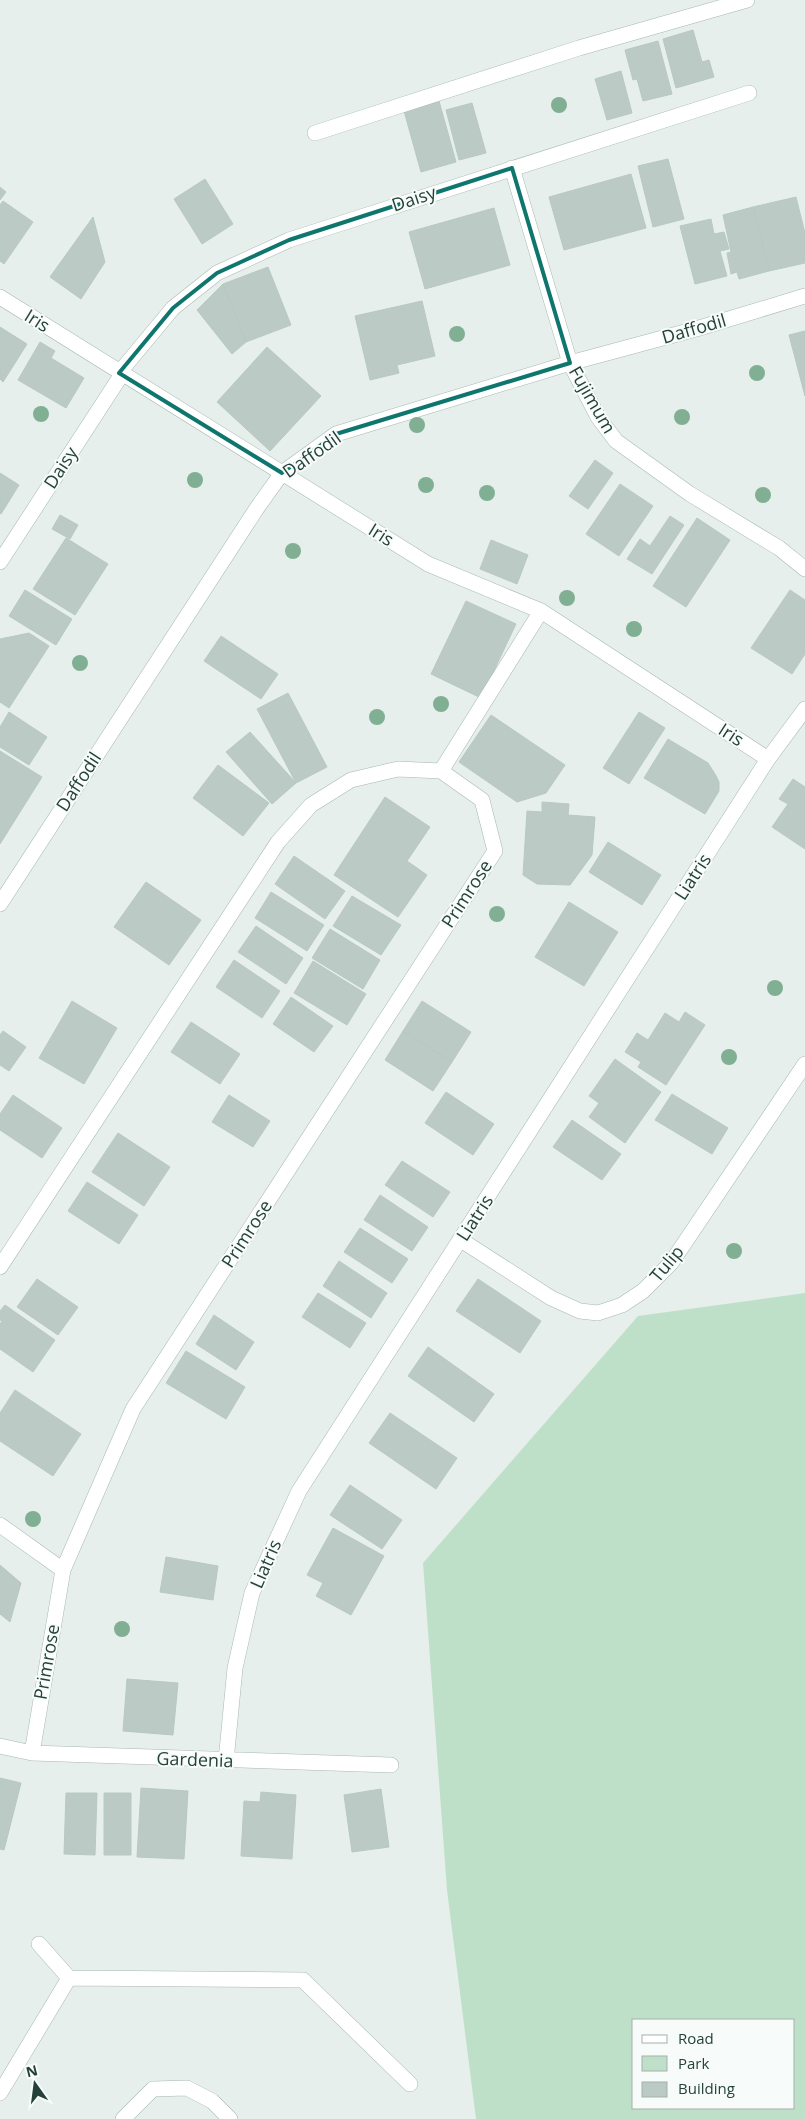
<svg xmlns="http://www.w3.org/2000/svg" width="805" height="2119" font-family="'Open Sans',sans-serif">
<rect width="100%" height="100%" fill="#e6efeb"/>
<path fill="#bfe0c8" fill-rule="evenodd" d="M805,1293V2119H476L447,1890L423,1563L638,1316ZM634,2020H794V2108H634Z"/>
<path fill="#bbcac4" stroke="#b8c9c2" d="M693,30L702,62L709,60L714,77L676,88L663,39Z
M658,41L672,94L643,101L637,79L633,80L625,50Z
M621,71L632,113L607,120L595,79Z
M439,101L456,162L421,172L404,111Z
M472,103L486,153L459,160L446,110Z
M668,159L684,219L653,227L638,166Z
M631,174L646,228L564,250L549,197Z
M205,179L233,224L202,244L174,199Z
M0,187L6,192L0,200Z
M796,197L805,233V263L769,271L753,207Z
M3,201L33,222L4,264L0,261V205Z
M753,207L769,271L739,279L737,272L731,274L727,253L731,252L723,215Z
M494,208L510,265L425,289L409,232Z
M93,217L105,262L81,299L50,277Z
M711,219L714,234L724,232L729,249L720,251L727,276L695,284L680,226Z
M268,267L291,325L246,342L223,284Z
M223,284L246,342L232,354L197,310Z
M422,301L435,356L397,365L399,373L370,380L355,316Z
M0,327L27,344L3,382L0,379Z
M805,331V396L789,335Z
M40,342L55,351L51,358L84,378L66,408L18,380Z
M267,347L321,396L270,451L217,402Z
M595,460L613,473L588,509L569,496Z
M0,473L19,485L1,514L0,513Z
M620,484L653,506L619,556L586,534Z
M60,515L78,525L70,539L52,529Z
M670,516L684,525L652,574L627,559L640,539L650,546Z
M697,518L730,540L686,607L653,586Z
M66,538L108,564L75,615L33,589Z
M491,540L528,555L517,584L480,569Z
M25,590L72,619L56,645L9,616Z
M790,590L805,600V654L792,674L751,648Z
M466,601L516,624L481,698L431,674Z
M29,633L49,646L9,708L0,702V639Z
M221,636L278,674L261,699L204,661Z
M288,693L327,767L296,783L257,709Z
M9,712L47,737L29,765L0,747V727Z
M639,712L665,728L629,784L603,768Z
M491,715L565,765L546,793L517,802L459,762Z
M250,732L296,783L272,804L226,752Z
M668,739L708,763L715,774L719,782V791L705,814L644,778Z
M0,751L42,777L0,844Z
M218,765L269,803L243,836L193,798Z
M793,779L805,787V849L772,827L788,804L779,799Z
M385,797L430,827L407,861L427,875L398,917L334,875Z
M542,802L569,804L568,815L595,817L592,855L570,885L537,884L523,875L527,811L542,812Z
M608,842L661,875L642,905L589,872Z
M294,856L345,891L325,919L275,884Z
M146,882L201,920L169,965L114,927Z
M271,892L324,925L307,951L255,918Z
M352,896L401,925L381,955L333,926Z
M569,902L618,932L584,986L535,957Z
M256,926L303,958L286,984L238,952Z
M330,929L380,960L363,989L312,958Z
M234,960L280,991L262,1018L216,987Z
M313,961L366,994L347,1025L294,993Z
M291,997L333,1026L314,1052L273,1024Z
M72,1001L117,1028L84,1084L39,1058Z
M422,1001L471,1032L452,1062L403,1031Z
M685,1012L705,1025L666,1085L638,1067L641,1062L625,1052L637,1033L648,1040L665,1013L679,1022Z
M191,1022L240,1054L220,1084L171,1052Z
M3,1031L26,1047L9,1071L0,1065V1035Z
M403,1031L452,1062L433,1091L385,1060Z
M615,1059L661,1092L625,1143L589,1117L599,1103L589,1096Z
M446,1092L494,1124L473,1155L425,1123Z
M672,1094L728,1128L712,1154L655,1120Z
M13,1095L62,1128L42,1158L0,1130V1114Z
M229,1095L270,1121L253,1147L212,1122Z
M572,1120L621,1154L602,1180L553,1147Z
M118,1133L170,1167L144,1206L92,1172Z
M402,1161L450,1192L433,1217L385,1185Z
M87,1182L138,1215L119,1244L68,1211Z
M380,1195L428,1227L412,1251L364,1220Z
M360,1228L408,1259L392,1283L344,1252Z
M339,1261L387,1293L371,1318L323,1286Z
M37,1279L78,1307L58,1335L17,1307Z
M478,1279L541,1321L520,1353L456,1311Z
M318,1293L366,1323L350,1348L302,1317Z
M5,1305L55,1340L33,1372L0,1349V1324L2,1321L0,1320V1311Z
M214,1315L254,1342L236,1370L196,1344Z
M428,1347L494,1394L474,1422L408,1376Z
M186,1351L245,1387L226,1419L166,1383Z
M15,1390L81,1434L53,1476L0,1441V1413Z
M390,1413L457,1458L436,1489L369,1443Z
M350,1485L402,1520L382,1549L330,1515Z
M333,1528L384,1556L351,1615L316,1596L323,1583L307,1575Z
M166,1557L218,1566L213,1600L160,1592Z
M0,1565L21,1583L10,1622L0,1614Z
M127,1679L178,1683L173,1735L123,1731Z
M0,1778L21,1783L4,1850L0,1849Z
M141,1788L188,1791L184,1859L137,1857Z
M381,1789L389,1847L352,1852L344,1795Z
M261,1792L296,1795L292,1859L241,1856L244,1801L260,1802Z
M66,1793H97L95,1855L64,1854Z
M104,1793H131V1855H104Z"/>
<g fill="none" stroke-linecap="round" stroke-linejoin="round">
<defs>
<path id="minor" d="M315,133L579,48L747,0
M512,168L570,363L598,417L616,441L690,494L779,548L805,569
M0,297L428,564L541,611L768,759
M119,373L173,308L217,273L289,240L749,93
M0,562L122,374
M441,771L541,611
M0,904L257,508L282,473L336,434L570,363L696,329L805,296
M461,1240L551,1298L580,1311L598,1313L622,1305L643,1291L671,1263L805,1064
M0,1267L278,842L311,805L351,780L398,769L441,771L482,800L495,851L133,1409L63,1570L32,1753
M0,1525L63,1570
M0,1746L32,1753L391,1765
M226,1761L235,1668L252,1593L299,1491L768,759L805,709
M39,1944L69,1978
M0,2093L69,1978L303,1980L410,2084
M123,2119L153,2089L187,2088L212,2101L230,2119"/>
</defs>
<use href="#minor" stroke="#a8b8b2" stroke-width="16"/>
<use href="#minor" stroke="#fff" stroke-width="15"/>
</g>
<g fill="#80af93">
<circle cx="559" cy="105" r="8"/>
<circle cx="457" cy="334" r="8"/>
<circle cx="757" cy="373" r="8"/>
<circle cx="41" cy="414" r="8"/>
<circle cx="682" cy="417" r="8"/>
<circle cx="417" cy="425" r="8"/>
<circle cx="195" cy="480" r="8"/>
<circle cx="426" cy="485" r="8"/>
<circle cx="487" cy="493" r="8"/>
<circle cx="763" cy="495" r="8"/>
<circle cx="293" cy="551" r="8"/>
<circle cx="567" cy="598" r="8"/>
<circle cx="634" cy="629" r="8"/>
<circle cx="80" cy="663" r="8"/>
<circle cx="441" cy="704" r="8"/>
<circle cx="377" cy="717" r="8"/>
<circle cx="497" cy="914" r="8"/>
<circle cx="775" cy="988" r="8"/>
<circle cx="729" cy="1057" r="8"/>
<circle cx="734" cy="1251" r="8"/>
<circle cx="33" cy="1519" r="8"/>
<circle cx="122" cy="1629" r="8"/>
</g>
<path fill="none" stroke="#0f766e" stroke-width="4" stroke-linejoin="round" d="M512,168L570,363L336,434L282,473L119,373L173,308L217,273L289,240Z"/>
<g text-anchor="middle" stroke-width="4" stroke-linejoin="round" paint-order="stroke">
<g font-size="18" fill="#24423a" stroke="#f7fbf9">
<text transform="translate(414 199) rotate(-18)" y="6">Daisy</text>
<text transform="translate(37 321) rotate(32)" y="6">Iris</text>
<text transform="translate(694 329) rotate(-16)" y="6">Daffodil</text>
<text transform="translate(592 400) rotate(60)" y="6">Fujimum</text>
<text transform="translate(312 455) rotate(-35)" y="6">Daffodil</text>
<text transform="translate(61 468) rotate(-57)" y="6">Daisy</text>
<text transform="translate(381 535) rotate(32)" y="6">Iris</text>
<text transform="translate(731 735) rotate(33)" y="6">Iris</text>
<text transform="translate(79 782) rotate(-57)" y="6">Daffodil</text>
<text transform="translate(693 877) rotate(-57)" y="6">Liatris</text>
<text transform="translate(467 894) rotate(-57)" y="6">Primrose</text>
<text transform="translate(475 1218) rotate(-57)" y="6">Liatris</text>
<text transform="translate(247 1234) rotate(-57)" y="6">Primrose</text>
<text transform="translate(667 1264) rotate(-50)" y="6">Tulip</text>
<text transform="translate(266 1564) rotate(-66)" y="6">Liatris</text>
<text transform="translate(47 1662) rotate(-80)" y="6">Primrose</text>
<text transform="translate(195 1760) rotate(2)" y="6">Gardenia</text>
</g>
</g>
<rect x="632" y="2019" width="162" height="90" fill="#f7fbf9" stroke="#a3b1ad"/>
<rect x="642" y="2035" width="25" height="8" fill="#ffffff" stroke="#a3b1ad"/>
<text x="678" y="2044" font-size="15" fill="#24423a">Road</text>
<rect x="642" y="2056" width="25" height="15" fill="#bfe0c8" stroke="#a3b1ad"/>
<text x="678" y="2069" font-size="15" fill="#24423a">Park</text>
<rect x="642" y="2082" width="25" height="15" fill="#bbcac4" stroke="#a3b1ad"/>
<text x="678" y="2094" font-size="15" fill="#24423a">Building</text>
<g transform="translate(35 2084) rotate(346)" stroke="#f7fbf9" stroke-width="4" paint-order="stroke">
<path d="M0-4L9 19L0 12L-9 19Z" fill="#24423a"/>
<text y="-8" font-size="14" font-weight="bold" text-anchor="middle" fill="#24423a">N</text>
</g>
</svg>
